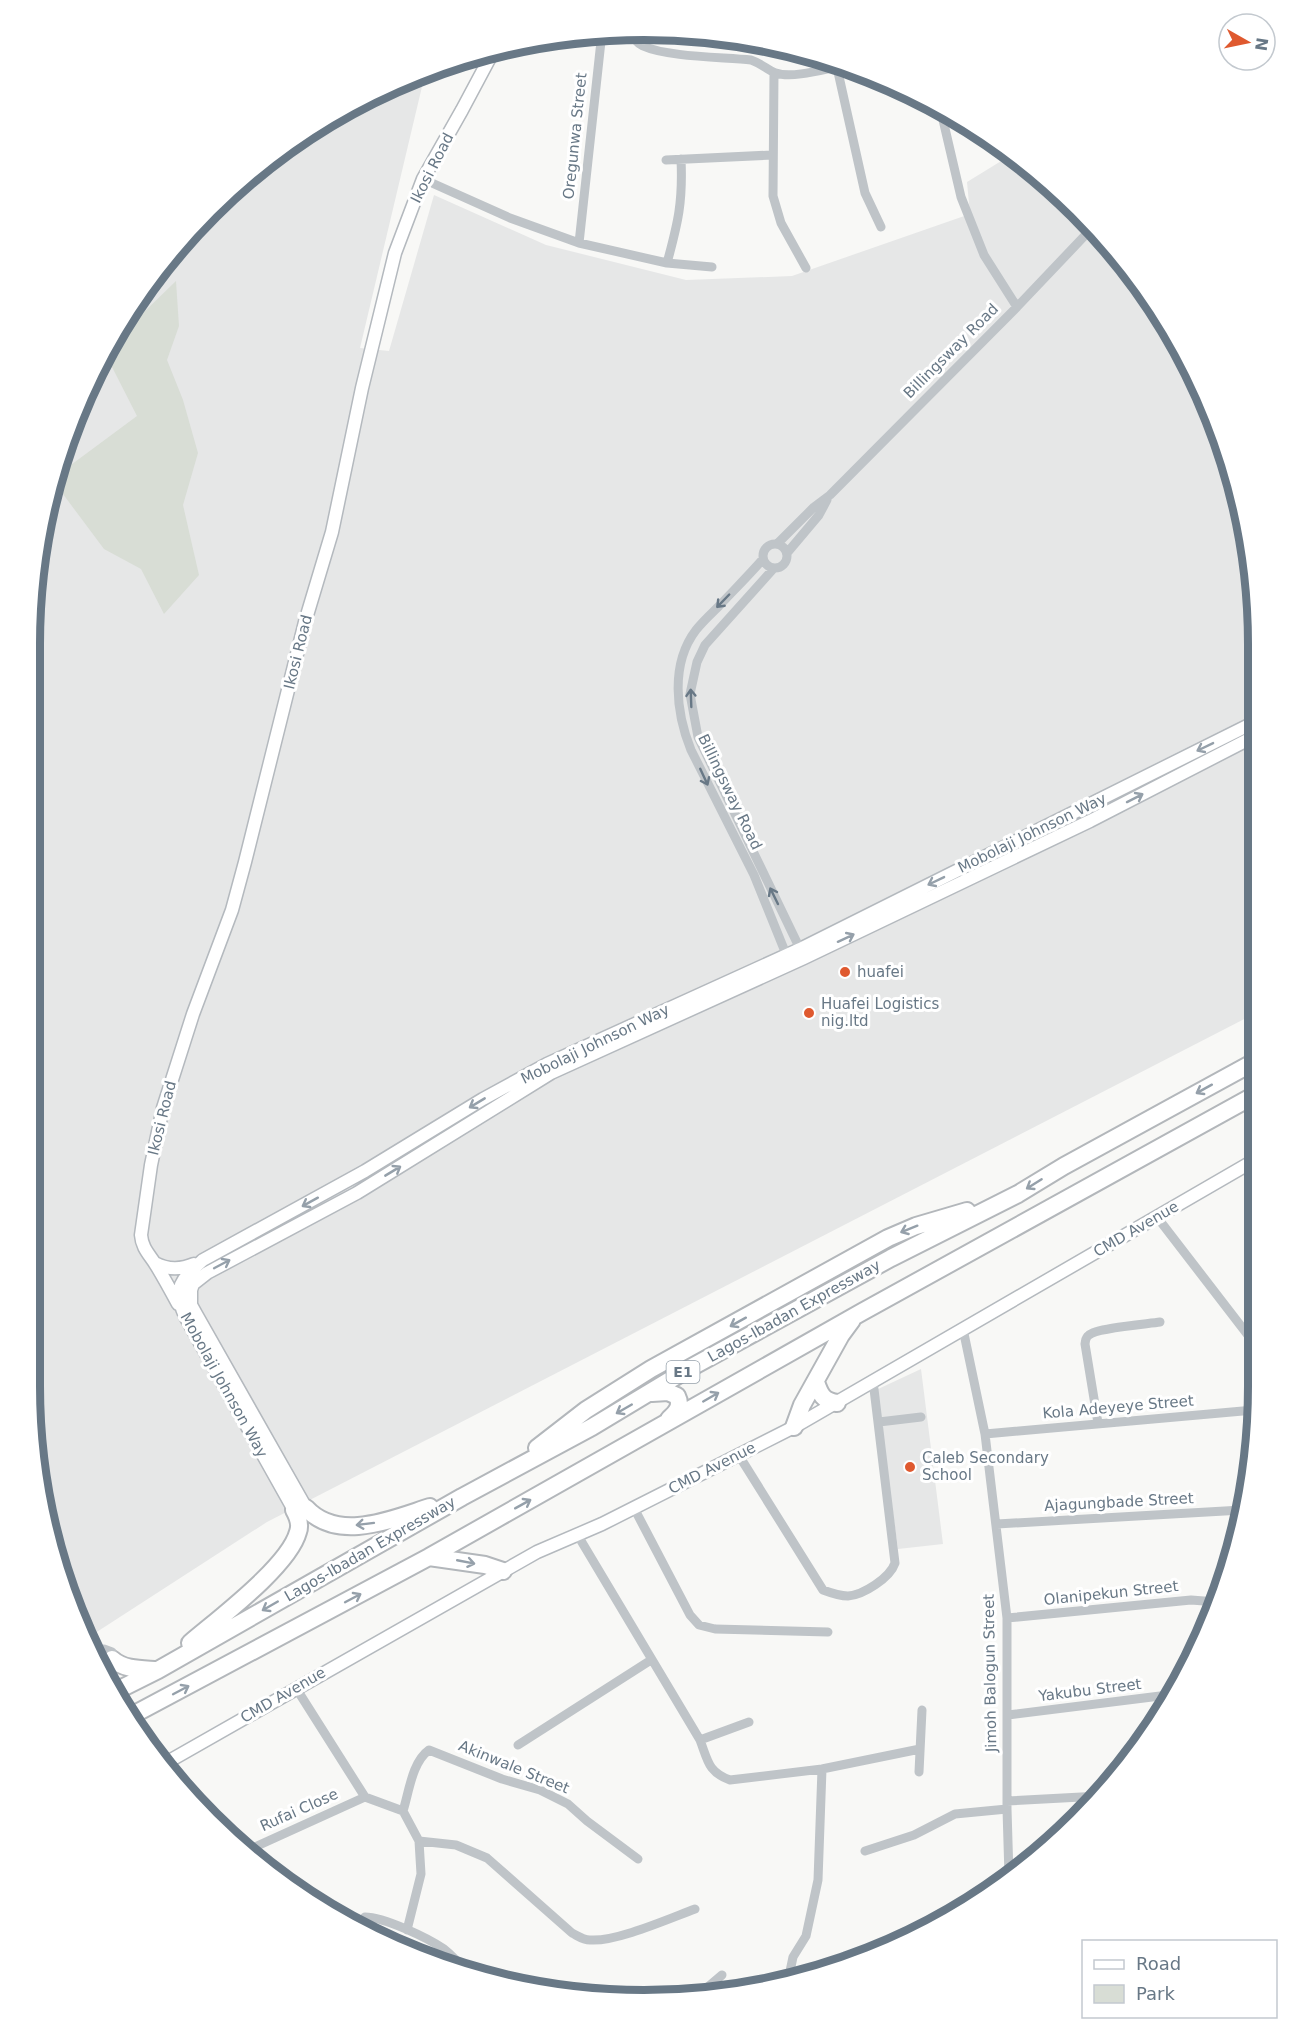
<svg xmlns="http://www.w3.org/2000/svg" width="1289" height="2030" font-family="'DejaVu Sans',sans-serif">
<rect width="100%" height="100%" fill="#f8f8f6"/>
<path fill="#e6e7e7" d="M425,74L360,348L389,351L434,195L546,245L686,280L792,276L970,214L967,182L1011,155L1049,182L1132,271L1196,373L1238,486L1258,605L1256,1013L267,1522L89,1637L63,1583L35,1466V564L63,447L93,373L182,240L270,157L372,94Z
M921,1369L943,1544L898,1549L876,1390Z"/>
<path fill="#d8ddd5" d="M176,281L179,326L167,360L183,400L198,453L183,505L199,575L164,614L141,569L104,549L54,482L56,476L137,416L112,367L90,381L128,321L141,315Z"/>
<g fill="none" stroke-linecap="round" stroke-linejoin="round">
<defs>
<path id="secondary" d="M155,1263C168,1270 180,1270 194,1264
M178,1304C171,1291 164,1278 156,1265C149,1254 142,1248 141,1235L151,1165L163,1108L193,1014L232,910L245,862L305,622L332,532L362,388L395,253L423,179L462,110L494,50
M306,1508L196,1314L191,1305V1290L193,1284L207,1273L357,1193L551,1073L804,958L1090,821L1257,735
M294,1510L185,1316C172,1287 182,1279 203,1260L365,1171L483,1099L547,1064L800,949L1257,721
M164,1764L537,1552L602,1524L794,1427L1255,1160"/>
<path id="highway" d="M816,1382C820,1394 823,1401 837,1403
M652,1393L668,1392L677,1396C682,1406 677,1412 669,1419
M794,1427L802,1405L841,1335L852,1320
M537,1448L586,1410L651,1369L888,1238L916,1226L967,1211
M306,1508C338,1543 392,1519 430,1507
M429,1557L485,1565L503,1571
M190,1643C218,1619 289,1566 298,1532C301,1524 298,1517 294,1510
M112,1659C124,1670 142,1669 157,1670
M116,1691L158,1670L462,1497L592,1427L690,1368L891,1258L1018,1194L1064,1166L1256,1061
M129,1717L429,1557L862,1312L1255,1095"/>
</defs>
<use href="#secondary" stroke="#b4b9be" stroke-width="15"/>
<use href="#highway" stroke="#b3b7bb" stroke-width="20"/>
<path stroke="#bfc4c8" stroke-width="9" d="M631,32C633,38 637,43 643,46C667,57 723,57 751,60C763,64 768,71 776,73C793,79 828,68 846,65
M836,63L865,193L881,227
M774,73L773,196L781,223L806,268
M940,107L961,197L984,255L1017,307
M666,160L772,155
M423,179L510,218L579,243L667,263L712,267
M579,243L602,32
M667,263C678,223 683,202 681,159
M763 556a12 12 0 1 1 24 0a12 12 0 1 1-24 0Z
M777,544L814,507L830,495L1017,307L1092,228
M787,553L819,515L827,500
M763,559C749,575 734,590 719,606C711,614 703,621 696,630C670,664 676,713 691,750L754,875L788,959
M774,568L705,645L697,662L690,694L698,737L802,953
M1157,1217L1254,1343
M963,1329L985,1434L1007,1618V1809L1009,1876
M879,1422L921,1417
M1098,1423L1085,1344C1086,1339 1085,1338 1089,1335C1096,1328 1147,1324 1160,1322
M985,1434L1254,1410
M738,1454L823,1590C831,1593 840,1596 848,1596C863,1595 890,1578 895,1563L873,1381
M634,1508L690,1615L699,1625L715,1629L828,1632
M997,1524L1242,1510
M577,1534L700,1740C708,1761 708,1772 730,1780L822,1769L920,1749
M1007,1618L1191,1600L1217,1602
M98,1655L104,1649L112,1652C115,1659 110,1665 102,1663
M296,1688L365,1797
M1008,1715L1176,1694
M700,1740L749,1722
M518,1745L651,1660
M919,1772L922,1710
M365,1797L403,1811L419,1841L421,1874L407,1930
M1007,1801L1100,1796
M403,1811C409,1792 412,1762 429,1750L502,1779L540,1790L568,1804L587,1821L638,1859
M419,1841L456,1845L487,1858L572,1933C578,1936 583,1940 590,1940C616,1942 668,1919 695,1909
M246,1851L365,1797
M865,1851L914,1835L955,1814L1007,1809
M356,1926L365,1917C384,1917 428,1938 444,1949C453,1956 460,1964 467,1973
M808,1978L812,1976
M788,1981L793,1957L806,1936L818,1880L822,1769
M702,1992L722,1975"/>
<use href="#secondary" stroke="#fff" stroke-width="12"/>
<use href="#highway" stroke="#fff" stroke-width="16"/>
</g>
<defs><path id="oneway-shaft" d="M-6 0H5M1.5-3L5.5 0L1.5 3" fill="none" stroke-width="1.6" stroke-linecap="round" stroke-linejoin="round" transform="scale(1.5)"/></defs>
<g stroke="#687886">
<use href="#oneway-shaft" transform="translate(723 601) rotate(134)"/>
<use href="#oneway-shaft" transform="translate(691 698) rotate(-92)"/>
<use href="#oneway-shaft" transform="translate(704 777) rotate(65)"/>
<use href="#oneway-shaft" transform="translate(774 896) rotate(-116)"/>
</g>
<g stroke="#95a0aa">
<use href="#oneway-shaft" transform="translate(1205 747) rotate(154)"/>
<use href="#oneway-shaft" transform="translate(1135 798) rotate(-27)"/>
<use href="#oneway-shaft" transform="translate(936 881) rotate(154)"/>
<use href="#oneway-shaft" transform="translate(846 938) rotate(-25)"/>
<use href="#oneway-shaft" transform="translate(1204 1089) rotate(151)"/>
<use href="#oneway-shaft" transform="translate(477 1103) rotate(149)"/>
<use href="#oneway-shaft" transform="translate(393 1171) rotate(-31)"/>
<use href="#oneway-shaft" transform="translate(1034 1184) rotate(148)"/>
<use href="#oneway-shaft" transform="translate(310 1202) rotate(151)"/>
<use href="#oneway-shaft" transform="translate(909 1229) rotate(158)"/>
<use href="#oneway-shaft" transform="translate(222 1264) rotate(-28)"/>
<use href="#oneway-shaft" transform="translate(738 1322) rotate(151)"/>
<use href="#oneway-shaft" transform="translate(711 1397) rotate(-30)"/>
<use href="#oneway-shaft" transform="translate(624 1409) rotate(150)"/>
<use href="#oneway-shaft" transform="translate(523 1504) rotate(-29)"/>
<use href="#oneway-shaft" transform="translate(365 1524) rotate(173)"/>
<use href="#oneway-shaft" transform="translate(466 1562) rotate(11)"/>
<use href="#oneway-shaft" transform="translate(353 1598) rotate(-28)"/>
<use href="#oneway-shaft" transform="translate(270 1606) rotate(150)"/>
<use href="#oneway-shaft" transform="translate(181 1690) rotate(-28)"/>
</g>
<g fill="#df592f" stroke="#fff" stroke-width="2">
<circle cx="845" cy="972" r="6"/>
<circle cx="809" cy="1013" r="6"/>
<circle cx="910" cy="1467" r="6"/>
</g>
<g text-anchor="middle" stroke-width="6" stroke-linejoin="round" paint-order="stroke">
<rect fill="#fff" stroke="#95a0aa" stroke-width="1.5" x="666.5" y="1361" width="33" height="22" rx="4.5"/>
<g font-size="14" font-weight="bold" fill="#687886">
<text x="683" y="1377">E1</text>
</g>
<g font-size="15" fill="#687886" stroke="#fff">
<text transform="translate(575 136) rotate(-84)" y="5">Oregunwa Street</text>
<text transform="translate(432 168) rotate(-63)" y="5">Ikosi Road</text>
<text transform="translate(951 351) rotate(-45)" y="5">Billingsway Road</text>
<text transform="translate(298 652) rotate(-76)" y="5">Ikosi Road</text>
<text transform="translate(730 792) rotate(64)" y="5">Billingsway Road</text>
<text transform="translate(1032 833) rotate(-26)" y="5">Mobolaji Johnson Way</text>
<text transform="translate(595 1044) rotate(-26)" y="5">Mobolaji Johnson Way</text>
<text transform="translate(162 1118) rotate(-76)" y="5">Ikosi Road</text>
<text transform="translate(1136 1229) rotate(-30)" y="5">CMD Avenue</text>
<text transform="translate(794 1311) rotate(-29)" y="5">Lagos-Ibadan Expressway</text>
<text transform="translate(224 1385) rotate(61)" y="5">Mobolaji Johnson Way</text>
<text transform="translate(1118 1407) rotate(-5)" y="5">Kola Adeyeye Street</text>
<text transform="translate(712 1468) rotate(-27)" y="5">CMD Avenue</text>
<text transform="translate(1119 1502) rotate(-3)" y="5">Ajagungbade Street</text>
<text transform="translate(370 1549) rotate(-30)" y="5">Lagos-Ibadan Expressway</text>
<text transform="translate(1111 1593) rotate(-6)" y="5">Olanipekun Street</text>
<text transform="translate(990 1673) rotate(-91)" y="5">Jimoh Balogun Street</text>
<text transform="translate(1090 1690) rotate(-7)" y="5">Yakubu Street</text>
<text transform="translate(283 1695) rotate(-30)" y="5">CMD Avenue</text>
<text transform="translate(514 1767) rotate(22)" y="5">Akinwale Street</text>
<text transform="translate(299 1810) rotate(-24)" y="5">Rufai Close</text>
</g>
<g font-size="15" fill="#687886" stroke="#fff" text-anchor="start">
<text x="857" y="977">huafei</text>
<text x="821" y="1009">Huafei Logistics<tspan x="821" dy="17">nig.ltd</tspan></text>
<text x="922" y="1463">Caleb Secondary<tspan x="922" dy="17">School</tspan></text>
</g>
</g>
<path d="M0 0H1289V2030H0ZM644 40H644A604 604 0 0 1 1248 644V1386A604 604 0 0 1 644 1990H644A604 604 0 0 1 40 1386V644A604 604 0 0 1 644 40Z" fill="#fff" fill-rule="evenodd"/>
<path fill="none" stroke="#687886" stroke-width="8" d="M644 40H644A604 604 0 0 1 1248 644V1386A604 604 0 0 1 644 1990H644A604 604 0 0 1 40 1386V644A604 604 0 0 1 644 40Z"/>
<rect x="1082" y="1940" width="195" height="78" fill="#ffffff" stroke="#c3c9cf" stroke-width="1.5"/>
<rect x="1094" y="1960" width="30" height="9" fill="#ffffff" stroke="#c3c9cf" stroke-width="1.5"/>
<text x="1136" y="1970" font-size="18" fill="#687886">Road</text>
<rect x="1094" y="1985" width="30" height="18" fill="#d8ddd5" stroke="#c3c9cf" stroke-width="1.5"/>
<text x="1136" y="2000" font-size="18" fill="#687886">Park</text>
<g transform="translate(1247 42) rotate(99)"><circle r="28" fill="#ffffff" stroke="#c3c9cf" stroke-width="1.5"/>
<path d="M0-4.5L10 22L0 15L-10 22Z" fill="#df592f"/>
<text y="-9" font-size="16" font-weight="bold" text-anchor="middle" fill="#687886">N</text>
</g>
</svg>
